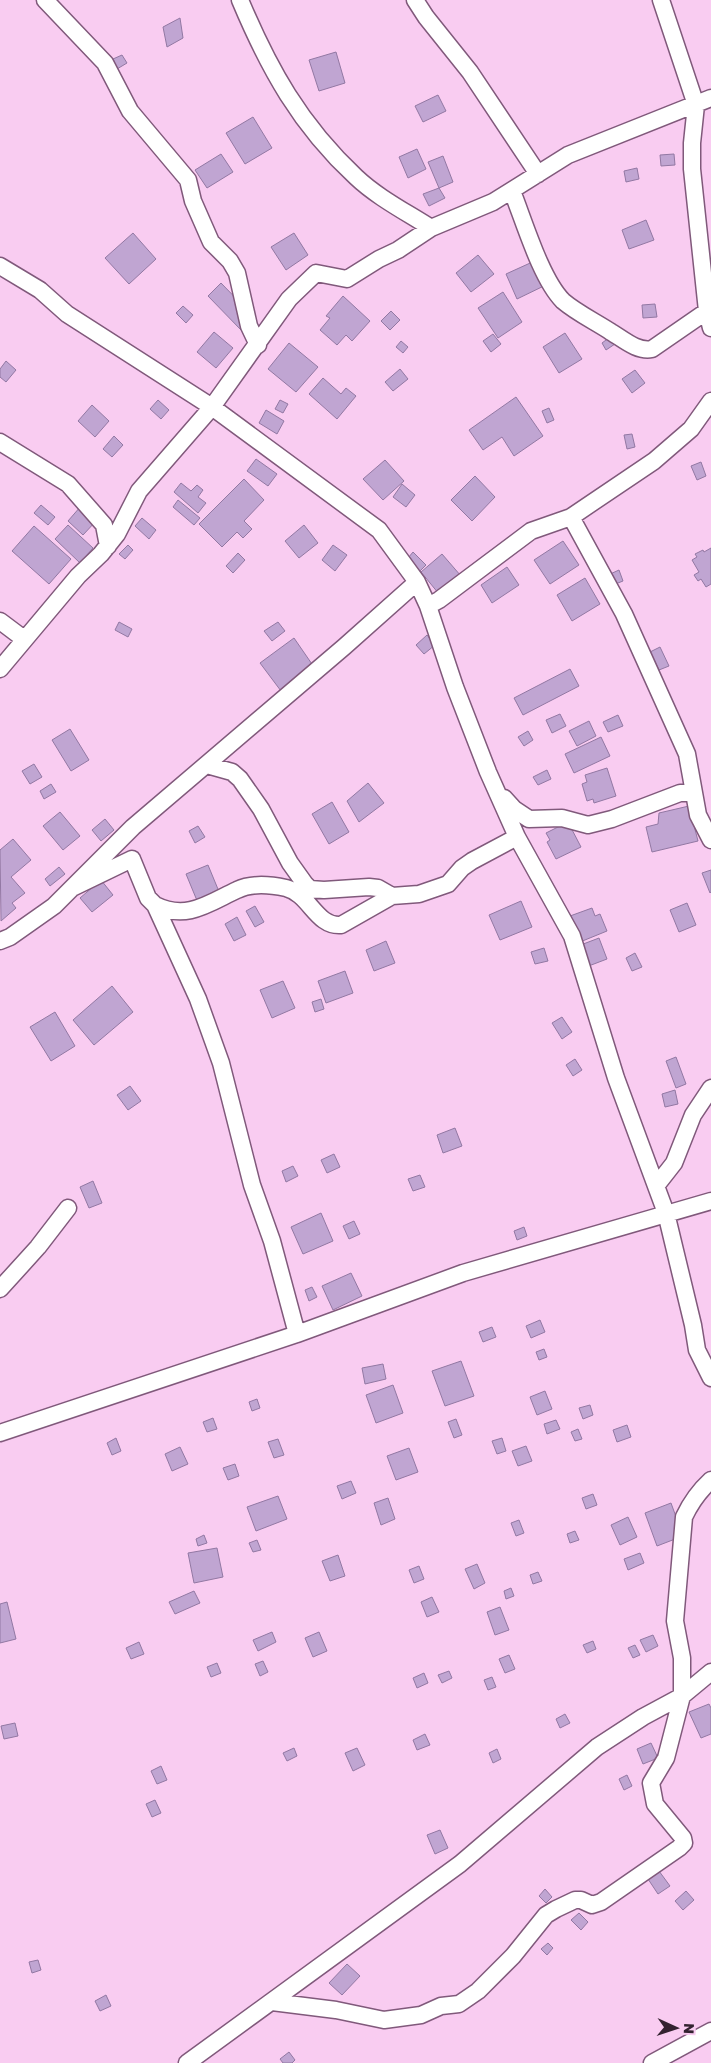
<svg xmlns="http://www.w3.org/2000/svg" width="711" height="2063" font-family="'Golos Text',sans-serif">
<rect width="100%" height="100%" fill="#f9ccf1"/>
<path fill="#c0a5d2" stroke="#9278a3" d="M180,18L183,38L167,47L163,27Z
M336,52L345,83L319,91L309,60Z
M122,55L127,63L117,69L113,59Z
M438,95L446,111L423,122L415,106Z
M253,117L272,148L245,164L226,133Z
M417,149L426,169L408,178L399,157Z
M221,154L233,172L207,188L195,170Z
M674,154L675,165L661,166L660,155Z
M443,156L453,182L439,188L428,162Z
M637,168L639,179L626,182L624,171Z
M439,188L445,198L429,206L423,194Z
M646,220L654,240L629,249L622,230Z
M133,233L156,259L129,284L105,258Z
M294,233L308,255L286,270L271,247Z
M478,255L494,274L471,292L456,273Z
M539,259L550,283L517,299L506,274Z
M221,283L254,317L241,330L208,296Z
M503,292L522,322L498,338L478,308Z
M343,296L370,321L352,341L346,335L337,345L320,330L330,318L326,316Z
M655,304L657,317L643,318L642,305Z
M183,306L193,315L186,323L176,313Z
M391,311L400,320L390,330L381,321Z
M214,332L233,348L216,368L197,352Z
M565,333L582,359L559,373L543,347Z
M493,334L501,344L491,352L483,341Z
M610,337L615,344L606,350L602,343Z
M401,341L408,347L403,353L396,347Z
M289,343L318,367L296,392L268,369Z
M6,361L16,370L6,382L0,377V369Z
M400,369L408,379L393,391L385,382Z
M635,370L645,383L632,393L622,379Z
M323,378L341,394L346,388L356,396L337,419L309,394Z
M516,397L543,436L514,456L502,437L483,450L469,430Z
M158,400L169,410L161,419L150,409Z
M280,400L288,404L283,413L275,409Z
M92,405L109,421L95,437L78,421Z
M549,408L554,420L547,423L542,411Z
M266,410L284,421L277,434L259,423Z
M632,434L635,447L627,449L624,435Z
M114,436L123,445L112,457L103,449Z
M256,459L277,474L268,486L247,471Z
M385,460L404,481L383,500L363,479Z
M701,462L706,476L697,480L691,466Z
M475,476L495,497L472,521L451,500Z
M244,479L264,500L244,521L252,529L243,538L237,532L222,547L199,524Z
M181,483L191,491L197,485L203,490L198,497L206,503L198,513L174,492Z
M402,484L415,495L406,507L393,497Z
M178,500L200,518L194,525L173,507Z
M41,505L55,517L48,525L34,513Z
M81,506L96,521L83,535L68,521Z
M142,518L156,530L149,539L135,526Z
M68,525L93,548L80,563L55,539Z
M304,525L318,543L299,558L285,541Z
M34,526L71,559L49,584L12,551Z
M563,541L579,565L550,584L534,560Z
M128,545L133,550L125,559L119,554Z
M333,545L347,555L335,571L322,560Z
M711,548V584L706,587L701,579L698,581L694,575L699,572L692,560L697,557L695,554L703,550L704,552Z
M413,552L426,565L417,574L408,558Z
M238,553L245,560L233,573L226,566Z
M442,554L461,576L439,594L421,572Z
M507,567L519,585L492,603L481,585Z
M619,570L623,581L613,585L608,575Z
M585,578L600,604L572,621L557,595Z
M119,622L132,629L128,637L115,630Z
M278,622L285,631L272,641L264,631Z
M427,635L435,645L424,654L416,645Z
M294,638L314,667L281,691L260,663Z
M660,647L669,666L659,670L650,652Z
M570,669L579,686L523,715L514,698Z
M560,714L566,726L552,733L546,720Z
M618,715L623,726L608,732L603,722Z
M589,721L596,736L577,746L569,731Z
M70,729L89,760L71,771L52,740Z
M528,731L533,740L524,746L518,737Z
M601,737L610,756L574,773L565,754Z
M34,764L42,777L30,784L22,771Z
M607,768L616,796L594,803L593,799L587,801L582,784L587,782L585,775Z
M547,770L551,779L538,785L533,777Z
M368,783L384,803L359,822L347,801Z
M51,784L56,792L44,799L40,791Z
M332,802L349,832L329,844L312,814Z
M689,806L698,841L652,852L646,827L658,824L659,813Z
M60,812L80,836L63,850L43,826Z
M105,819L114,830L101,841L92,830Z
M568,822L581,847L556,859L547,842L550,840L546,833Z
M198,826L205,837L195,843L189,831Z
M13,839L31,860L11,877L25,893L12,903L16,908L1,921L0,850Z
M208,865L220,894L198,903L186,874Z
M59,867L65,874L50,886L45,879Z
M711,870V892L710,893L702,873Z
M101,880L113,895L92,912L80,898Z
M521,901L532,927L500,940L489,915Z
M687,903L696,925L679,932L670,910Z
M255,906L264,922L255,927L246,911Z
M592,908L595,916L600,914L607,931L580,942L570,916Z
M237,917L246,935L234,941L225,924Z
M599,938L607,959L586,967L578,946Z
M386,941L395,963L374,971L366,950Z
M544,948L548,961L535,964L531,952Z
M635,953L642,967L632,971L626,958Z
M345,971L353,993L326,1003L318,981Z
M283,981L295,1008L272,1018L260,990Z
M112,986L133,1012L94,1045L73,1020Z
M321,999L324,1009L315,1012L312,1002Z
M55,1012L75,1046L51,1061L30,1027Z
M562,1017L572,1032L562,1039L552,1023Z
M676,1057L686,1084L676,1088L666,1061Z
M575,1059L582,1070L573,1076L566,1065Z
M130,1086L141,1101L128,1110L117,1095Z
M675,1090L678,1104L665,1107L662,1094Z
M455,1128L462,1146L443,1153L437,1135Z
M334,1154L340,1167L327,1173L321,1160Z
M293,1166L298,1176L286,1182L282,1171Z
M420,1175L425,1187L413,1191L408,1179Z
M93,1181L102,1203L89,1208L80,1187Z
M321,1213L333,1241L303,1254L291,1227Z
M354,1221L360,1234L349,1239L343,1226Z
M524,1227L527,1236L517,1240L514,1231Z
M351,1273L362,1296L333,1310L322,1286Z
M312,1287L317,1297L309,1301L305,1290Z
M540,1320L545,1332L531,1338L526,1326Z
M492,1327L496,1337L483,1342L479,1332Z
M544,1349L547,1357L539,1360L536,1352Z
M461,1361L474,1396L445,1406L432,1371Z
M383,1364L386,1379L365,1384L362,1368Z
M393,1385L403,1413L376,1423L366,1395Z
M545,1391L552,1409L537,1415L530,1397Z
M257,1399L260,1408L252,1411L249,1402Z
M590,1405L593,1415L583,1419L579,1408Z
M213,1418L217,1429L207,1432L203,1422Z
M456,1419L462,1435L454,1438L448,1422Z
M556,1420L560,1429L547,1434L544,1424Z
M627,1425L631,1437L617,1442L613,1430Z
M578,1429L582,1439L575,1441L571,1432Z
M116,1438L121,1451L112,1455L107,1443Z
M502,1438L506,1451L497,1454L492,1441Z
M278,1439L284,1455L274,1458L268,1442Z
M526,1446L532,1461L518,1466L512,1451Z
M180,1447L188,1464L172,1471L165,1454Z
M409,1448L418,1472L396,1480L387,1456Z
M235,1464L239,1476L228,1480L223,1468Z
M351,1481L356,1493L342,1499L337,1486Z
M593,1494L597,1505L586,1509L582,1498Z
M278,1496L287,1519L256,1531L247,1507Z
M388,1498L395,1519L381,1525L374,1503Z
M671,1503L683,1536L657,1546L645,1513Z
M628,1517L637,1537L620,1545L611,1525Z
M519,1520L524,1533L516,1536L511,1523Z
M575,1531L579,1540L570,1543L567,1534Z
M204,1535L207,1543L198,1546L196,1539Z
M257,1540L261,1550L253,1552L249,1543Z
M217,1548L223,1577L194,1583L188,1553Z
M640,1553L644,1563L628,1570L624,1559Z
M338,1555L345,1576L330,1581L322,1561Z
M477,1564L485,1583L474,1589L465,1569Z
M419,1566L424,1579L414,1583L409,1570Z
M538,1572L542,1581L533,1584L530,1575Z
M511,1588L514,1596L506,1599L504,1591Z
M194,1591L200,1603L175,1614L169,1602Z
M432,1597L439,1612L427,1617L421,1602Z
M7,1602L16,1639L0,1643V1604Z
M500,1607L509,1630L495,1635L487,1612Z
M272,1632L276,1642L258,1651L253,1640Z
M319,1632L327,1651L313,1657L305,1638Z
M653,1635L658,1646L646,1652L640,1640Z
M593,1641L596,1649L587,1653L583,1645Z
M139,1642L144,1654L131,1659L126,1648Z
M635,1645L640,1655L633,1658L628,1648Z
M509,1655L515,1669L505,1673L499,1659Z
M263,1661L268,1672L260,1676L255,1664Z
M217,1663L221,1673L211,1677L207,1667Z
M449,1671L452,1678L442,1683L438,1675Z
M424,1673L428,1683L417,1688L413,1678Z
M492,1677L496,1687L488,1690L484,1680Z
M709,1704L711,1708V1734L701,1738L689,1712Z
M565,1714L570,1723L560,1728L556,1719Z
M15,1723L18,1736L4,1739L1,1726Z
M425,1734L430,1745L417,1750L413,1740Z
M651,1743L658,1758L643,1764L637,1749Z
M294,1748L297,1756L287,1761L283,1753Z
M357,1748L365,1765L353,1771L345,1753Z
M497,1749L501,1759L493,1763L489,1753Z
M161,1766L167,1780L157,1784L151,1771Z
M627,1775L632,1786L624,1790L619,1779Z
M155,1800L161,1813L152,1817L146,1804Z
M440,1830L448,1848L435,1854L427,1835Z
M659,1871L670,1886L658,1894L648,1879Z
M545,1889L552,1897L546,1903L539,1896Z
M686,1891L694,1900L683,1910L675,1901Z
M579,1913L588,1922L581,1930L571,1920Z
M548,1943L553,1948L547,1955L541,1949Z
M38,1960L41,1970L32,1973L29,1962Z
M347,1964L360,1976L342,1995L329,1983Z
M106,1995L111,2006L100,2011L95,2001Z
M289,2052L295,2060L292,2063H283L280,2059Z"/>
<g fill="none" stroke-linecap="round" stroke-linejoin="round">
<defs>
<path id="street" d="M45,0L105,63L130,111L188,180L193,201L211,242L230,261L237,273L249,326L258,345
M240,0C269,69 300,125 356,177C377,197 406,212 431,228
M415,0L426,17L470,72L538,174
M661,0L696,105L692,143V169L707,311L711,328
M512,191C524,221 541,279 563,301C577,313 596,322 611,332C623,339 637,352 652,349L707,311
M0,266L40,290L67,314L212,407L379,530L417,582L428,606L455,687L488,772L517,837L572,936L616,1078L666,1213L693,1325L697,1350L711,1378
M0,442L68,484L104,525L108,546
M571,517L624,614L687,754L698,815L711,840
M428,606L439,600L531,531L571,517L654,461L691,429L711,401
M0,621L24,639
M0,669L78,576L101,554L117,534L139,491L212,407L289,299L316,273L347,279L379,259L398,250L431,228L493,202L568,155L711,98
M207,765L232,772L240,779L261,809L290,863L305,884L310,889L324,890L369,887L378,888L392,896L419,894L448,884L462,868L472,861L517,837
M504,798L514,809L529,819L562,818L588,825L612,819L680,793H694
M72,888L132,859L148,898L155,905L198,999L221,1063L252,1185L272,1241L297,1334
M155,905C187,921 209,903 237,890C251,883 272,885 286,888C310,894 316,927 341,925L392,896
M0,941L10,937L54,906L133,827L344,647L417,582
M656,1186L674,1163L693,1115L711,1088
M0,1289L38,1247L68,1208
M0,1433L297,1334L463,1273L711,1201
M272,2002L336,2010L384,2020L421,2015L441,2006L459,2004L478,1991L513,1956L546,1915L556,1909L575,1900H581L592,1905L601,1902L679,1848L684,1843L683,1838L655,1804L651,1783L666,1758L682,1696L711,1672
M187,2063L460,1864L597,1747L643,1717L682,1696V1658L675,1621L684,1517C691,1502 699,1491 711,1480
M652,2063L711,2031"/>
</defs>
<use href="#street" stroke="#80597b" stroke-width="19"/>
<use href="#street" stroke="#fff" stroke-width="16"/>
</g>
<g transform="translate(676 2028) rotate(93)" stroke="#f9ccf1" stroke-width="4" paint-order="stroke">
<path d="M0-4L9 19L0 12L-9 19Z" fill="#332230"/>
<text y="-8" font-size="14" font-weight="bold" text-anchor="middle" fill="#332230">N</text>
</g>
</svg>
